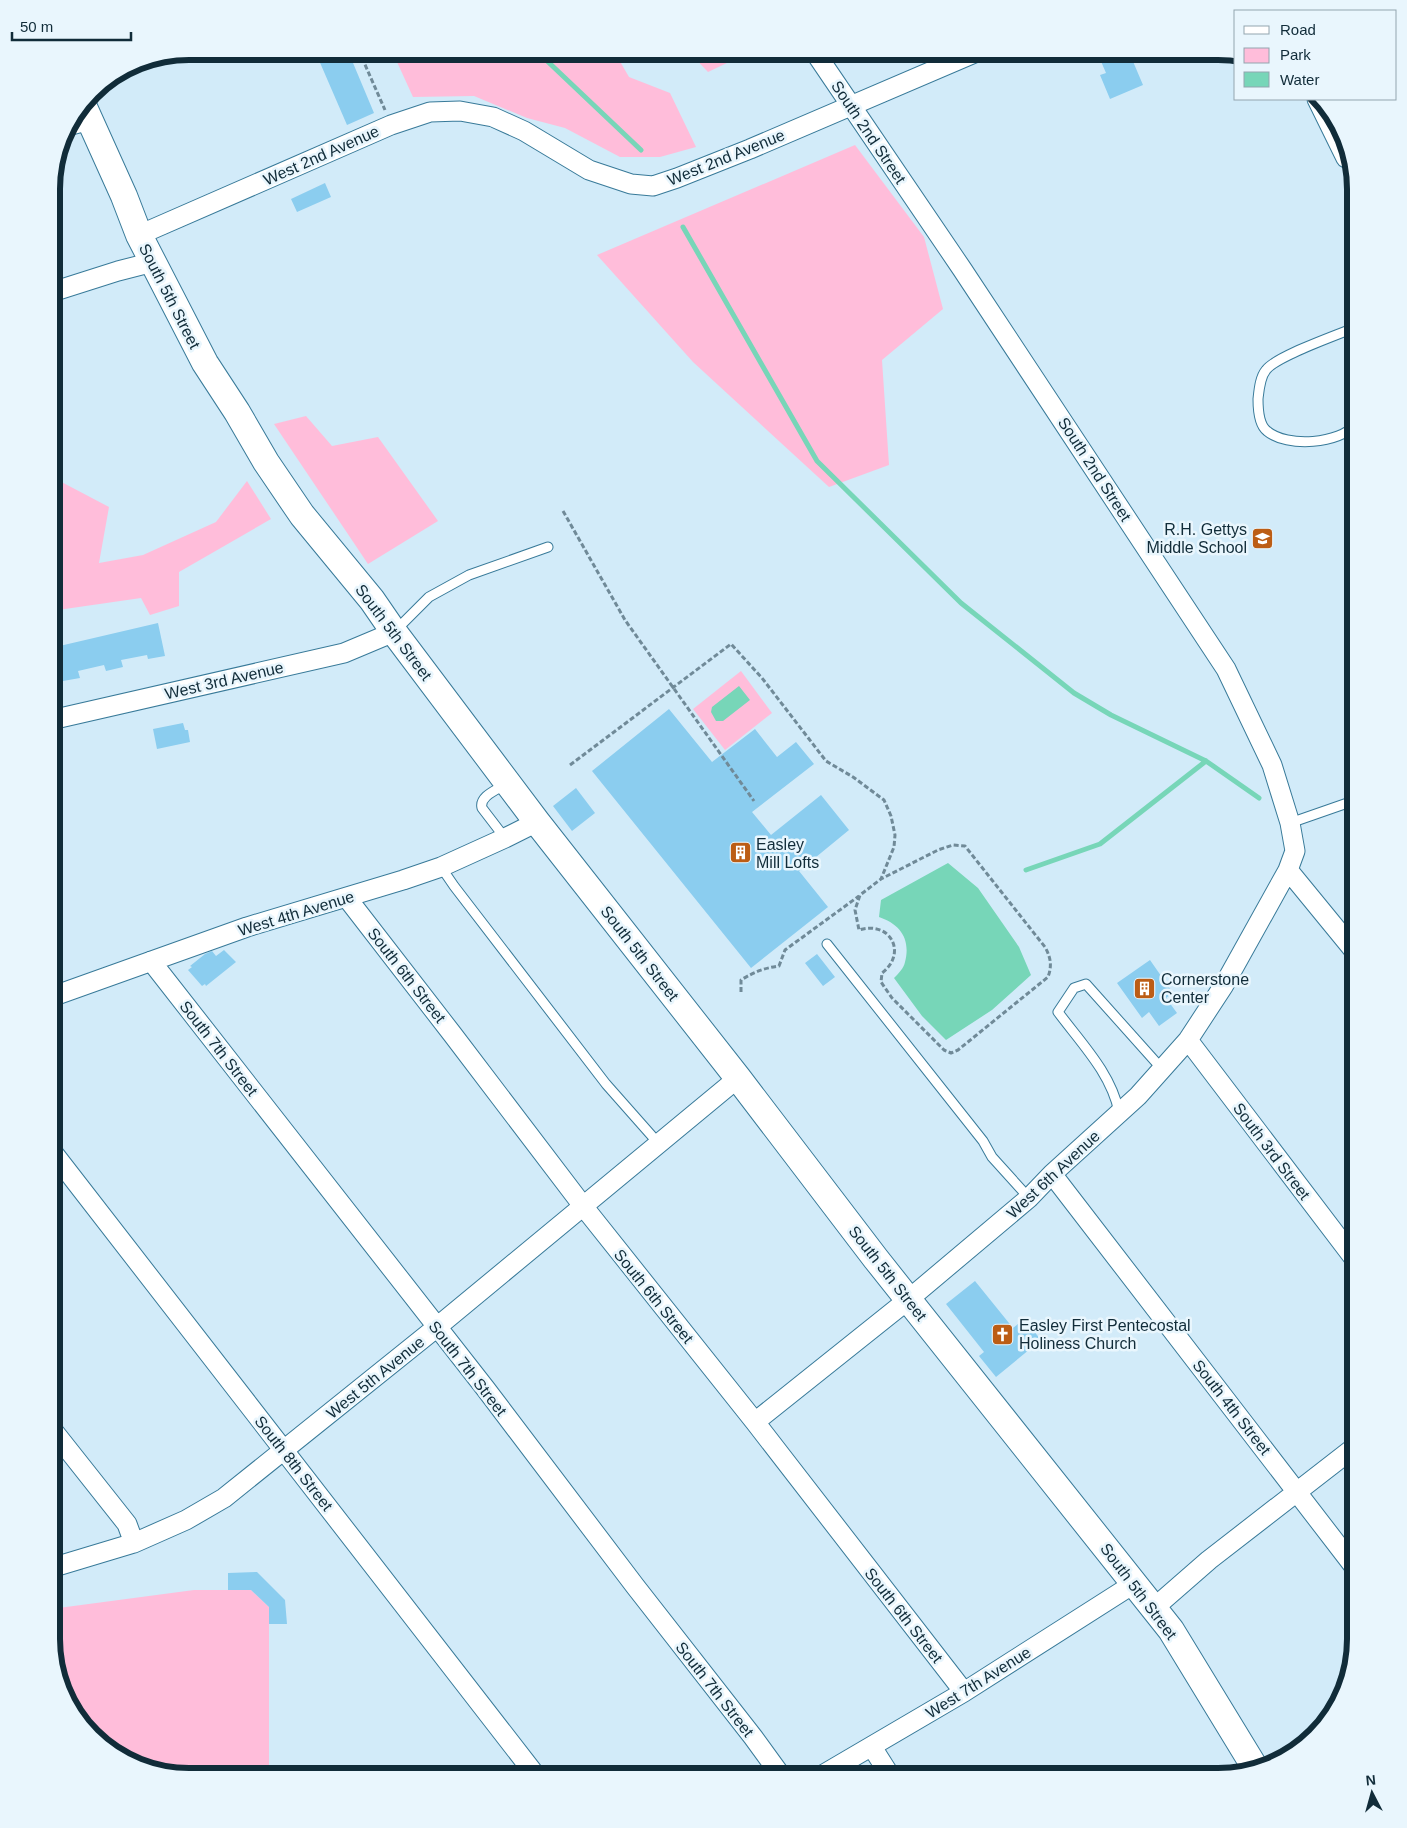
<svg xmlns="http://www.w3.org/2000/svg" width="1407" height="1828" font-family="Helvetica,sans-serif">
<rect width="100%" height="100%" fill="#d2ebf9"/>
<path fill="#ffbdda" d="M392,51H622L618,58L629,77L670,93L696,147L660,157H620L565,128L527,118L474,96L413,97Z
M686,51H725L729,62L708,72L689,52Z
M855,145L924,237L943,309L882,360L889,465L829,487L693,362L597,255Z
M306,416L332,446L378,437L438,521L368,564L274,424Z
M52,477L109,507L99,563L143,555L216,522L247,481L271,519L179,572V606L150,615L141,598L51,611Z
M741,671L772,713L725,750L693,709Z
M194,1590H251L269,1607V1777H188L120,1758L74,1715L51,1639V1609Z"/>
<path fill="#77d6b8" d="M739,686L750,700L723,721H716L711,712L712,707Z
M948,863L978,888L1019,947L1031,975L992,1010L946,1040L922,1016L894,978C898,974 904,968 905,962C911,939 900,924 879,917L881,900Z"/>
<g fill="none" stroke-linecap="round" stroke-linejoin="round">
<path stroke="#77d6b8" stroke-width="5" d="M544,58L641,150
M683,227L817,461L961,603L1074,693L1111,715L1206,761L1259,798
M1026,870L1100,844L1206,761"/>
</g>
<path fill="#8bcdef" d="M334,51H348L374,113L347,125L318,58Z
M1097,52H1129L1143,85L1110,99L1100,75L1106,73Z
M325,183L331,197L297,212L291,199Z
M158,623L165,656L148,659L147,655L121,660L123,667L106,671L104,665L78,671L80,678L63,681L61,674L51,677V648Z
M669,709L712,762L755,729L777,757L796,742L814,764L752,812L771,835L821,795L849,830L799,871L828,907L751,968L592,771Z
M183,723L185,730H188L190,742L157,749L153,729Z
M576,788L595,813L572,831L553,806Z
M224,950L236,962L206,986L205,984L202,986L188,970L192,967L190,966L205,954L212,951L216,956Z
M817,954L835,977L823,986L805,963Z
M1150,960L1173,993L1166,998L1177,1013L1159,1026L1149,1012L1142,1018L1117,983Z
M975,1281L1013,1328L1024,1319L1041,1340L996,1377L979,1356L984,1352L946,1304Z
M257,1572L285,1600L287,1624H269V1607L251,1590H228V1573Z"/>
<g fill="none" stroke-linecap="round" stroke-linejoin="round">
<defs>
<path id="lane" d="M1356,424C1340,444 1287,448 1267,431C1259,425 1258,409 1258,399C1259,390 1260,377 1266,370C1276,356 1338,335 1356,327
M1356,527L1351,514L1356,486
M395,631L429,597L469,575L548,547
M1290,823L1356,800
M505,838L482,808C479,796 497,790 506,784
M441,867L454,886L606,1084L659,1144
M827,944L983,1141L992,1157L1029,1198
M1119,1112C1111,1073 1081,1043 1058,1012L1074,988L1086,984L1162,1069"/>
<path id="street" d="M814,51L962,269L1226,669L1272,765L1290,823L1295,851L1288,870L1356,953
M1317,99L1346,158
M67,126L90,120
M139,235L391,125L430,112L460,111L493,117L524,131L589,170L631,184L653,186L677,178L750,149L979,51
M52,292L118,271L153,262
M51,720L344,653L394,632
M347,898L453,1035L583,1206L755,1422L964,1692
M151,961L485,1388L635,1586L753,1737L782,1777
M51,997L247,927L403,880L441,867L505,838L537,822
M1188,1040L1356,1261
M51,1150L537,1777
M1052,1174L1356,1569
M755,1422L909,1299L1029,1198L1052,1174L1138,1096L1188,1040L1224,985L1288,870
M51,1428L127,1524L134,1543
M51,1568L134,1543L186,1520L224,1498L437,1327L738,1078
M1154,1608L1209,1560L1356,1446
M872,1747L891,1777
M819,1777L964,1692L1135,1583"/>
<path id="secondary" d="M83,105L124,196L139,235L205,363L237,412L266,462L302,515L372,600L394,632L537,822L738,1078L876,1259L1171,1630L1254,1766"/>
</defs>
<use href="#lane" stroke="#387a99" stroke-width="11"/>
<use href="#street" stroke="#387a99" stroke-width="21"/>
<use href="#secondary" stroke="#387a99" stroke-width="28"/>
<path stroke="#708a98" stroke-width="3" stroke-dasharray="5 2.5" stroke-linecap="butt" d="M359,51L385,110
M563,511L625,620L754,801
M570,765L731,644L762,678L826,761L853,777L884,800L891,816L895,835L894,847L881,879L860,895L855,910L859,930C890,920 908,953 882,973L881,982L892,998L944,1050L951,1053L958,1050L1048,977C1052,966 1051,958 1045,947L965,846L953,845L938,850L881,879
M741,992V980C754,972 764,968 779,966L785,950L859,896"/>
<use href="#lane" stroke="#fff" stroke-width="9"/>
<use href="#street" stroke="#fff" stroke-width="19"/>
<use href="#secondary" stroke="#fff" stroke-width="26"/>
</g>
<defs>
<symbol id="school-square" viewBox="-11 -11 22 22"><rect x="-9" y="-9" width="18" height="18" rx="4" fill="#bc5d15" stroke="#e9f6fd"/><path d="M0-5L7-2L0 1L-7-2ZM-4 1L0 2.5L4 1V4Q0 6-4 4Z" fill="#fff"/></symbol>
<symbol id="building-square" viewBox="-11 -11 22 22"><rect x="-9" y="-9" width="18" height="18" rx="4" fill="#bc5d15" stroke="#e9f6fd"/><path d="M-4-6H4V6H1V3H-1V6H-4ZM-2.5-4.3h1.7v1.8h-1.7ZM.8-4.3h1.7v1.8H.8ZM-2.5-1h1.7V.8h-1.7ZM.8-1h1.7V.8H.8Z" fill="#fff"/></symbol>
<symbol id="church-square" viewBox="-11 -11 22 22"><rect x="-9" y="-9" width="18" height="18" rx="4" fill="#bc5d15" stroke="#e9f6fd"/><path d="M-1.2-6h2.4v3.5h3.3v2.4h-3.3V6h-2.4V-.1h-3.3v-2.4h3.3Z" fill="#fff"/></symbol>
</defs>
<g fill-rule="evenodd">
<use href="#school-square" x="1250" y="526" width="25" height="25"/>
<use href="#building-square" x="728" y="840" width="25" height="25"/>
<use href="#building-square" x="1132" y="976" width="25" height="25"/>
<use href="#church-square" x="990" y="1322" width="25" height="25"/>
</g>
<g text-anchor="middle" stroke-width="5" stroke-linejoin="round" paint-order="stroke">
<g font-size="16" fill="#112c39" stroke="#e9f6fd">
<text transform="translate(869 132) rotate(56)" y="6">South 2nd Street</text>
<text transform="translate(321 155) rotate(-24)" y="6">West 2nd Avenue</text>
<text transform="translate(726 157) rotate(-22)" y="6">West 2nd Avenue</text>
<text transform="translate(170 296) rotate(63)" y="6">South 5th Street</text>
<text transform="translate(1095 469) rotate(57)" y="6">South 2nd Street</text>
<text transform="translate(394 632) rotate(53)" y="6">South 5th Street</text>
<text transform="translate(224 680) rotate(-13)" y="6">West 3rd Avenue</text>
<text transform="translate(296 913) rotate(-17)" y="6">West 4th Avenue</text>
<text transform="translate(640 953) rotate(52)" y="6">South 5th Street</text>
<text transform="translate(407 975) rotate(52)" y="6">South 6th Street</text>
<text transform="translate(219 1048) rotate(52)" y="6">South 7th Street</text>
<text transform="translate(1272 1151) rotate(53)" y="6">South 3rd Street</text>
<text transform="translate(1053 1174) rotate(-43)" y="6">West 6th Avenue</text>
<text transform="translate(888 1273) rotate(52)" y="6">South 5th Street</text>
<text transform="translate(654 1296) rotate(51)" y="6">South 6th Street</text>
<text transform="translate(468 1368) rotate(52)" y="6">South 7th Street</text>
<text transform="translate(375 1377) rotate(-39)" y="6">West 5th Avenue</text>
<text transform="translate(1232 1407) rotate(52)" y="6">South 4th Street</text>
<text transform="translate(294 1463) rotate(52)" y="6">South 8th Street</text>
<text transform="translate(1139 1591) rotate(53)" y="6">South 5th Street</text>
<text transform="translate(904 1615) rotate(52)" y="6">South 6th Street</text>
<text transform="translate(978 1682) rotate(-32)" y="6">West 7th Avenue</text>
<text transform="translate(715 1689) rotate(52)" y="6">South 7th Street</text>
</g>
<g font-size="16" fill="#112c39" stroke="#e9f6fd" text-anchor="start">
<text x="1247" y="535" text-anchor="end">R.H. Gettys<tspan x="1247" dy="18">Middle School</tspan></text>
<text x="756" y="850">Easley<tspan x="756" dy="18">Mill Lofts</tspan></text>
<text x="1161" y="985">Cornerstone<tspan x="1161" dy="18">Center</tspan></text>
<text x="1019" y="1331">Easley First Pentecostal<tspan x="1019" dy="18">Holiness Church</tspan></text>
</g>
</g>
<path d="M0 0H1407V1828H0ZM189 60H1218A129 129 0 0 1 1347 189V1639A129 129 0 0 1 1218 1768H189A129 129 0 0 1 60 1639V189A129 129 0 0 1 189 60Z" fill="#e9f6fd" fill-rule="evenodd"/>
<path fill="none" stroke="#112c39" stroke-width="6" d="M189 60H1218A129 129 0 0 1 1347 189V1639A129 129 0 0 1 1218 1768H189A129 129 0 0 1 60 1639V189A129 129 0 0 1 189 60Z"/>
<rect x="1234" y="10" width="162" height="90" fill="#e9f6fd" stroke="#93a5af"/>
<rect x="1244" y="26" width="25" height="8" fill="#ffffff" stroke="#93a5af"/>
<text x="1280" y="35" font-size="15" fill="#112c39">Road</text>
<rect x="1244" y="48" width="25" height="15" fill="#ffbdda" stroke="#93a5af"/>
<text x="1280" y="60" font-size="15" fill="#112c39">Park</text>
<rect x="1244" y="72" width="25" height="15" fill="#77d6b8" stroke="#93a5af"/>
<text x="1280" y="85" font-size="15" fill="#112c39">Water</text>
<g transform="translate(1372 1793) rotate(354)" stroke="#e9f6fd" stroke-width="4" paint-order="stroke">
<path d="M0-4L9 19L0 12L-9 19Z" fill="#112c39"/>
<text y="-8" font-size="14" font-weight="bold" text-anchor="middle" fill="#112c39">N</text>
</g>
<path d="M12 32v8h119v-8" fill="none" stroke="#112c39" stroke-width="2.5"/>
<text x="20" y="32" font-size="15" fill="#112c39" stroke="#e9f6fd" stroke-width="4" paint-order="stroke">50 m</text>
</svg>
